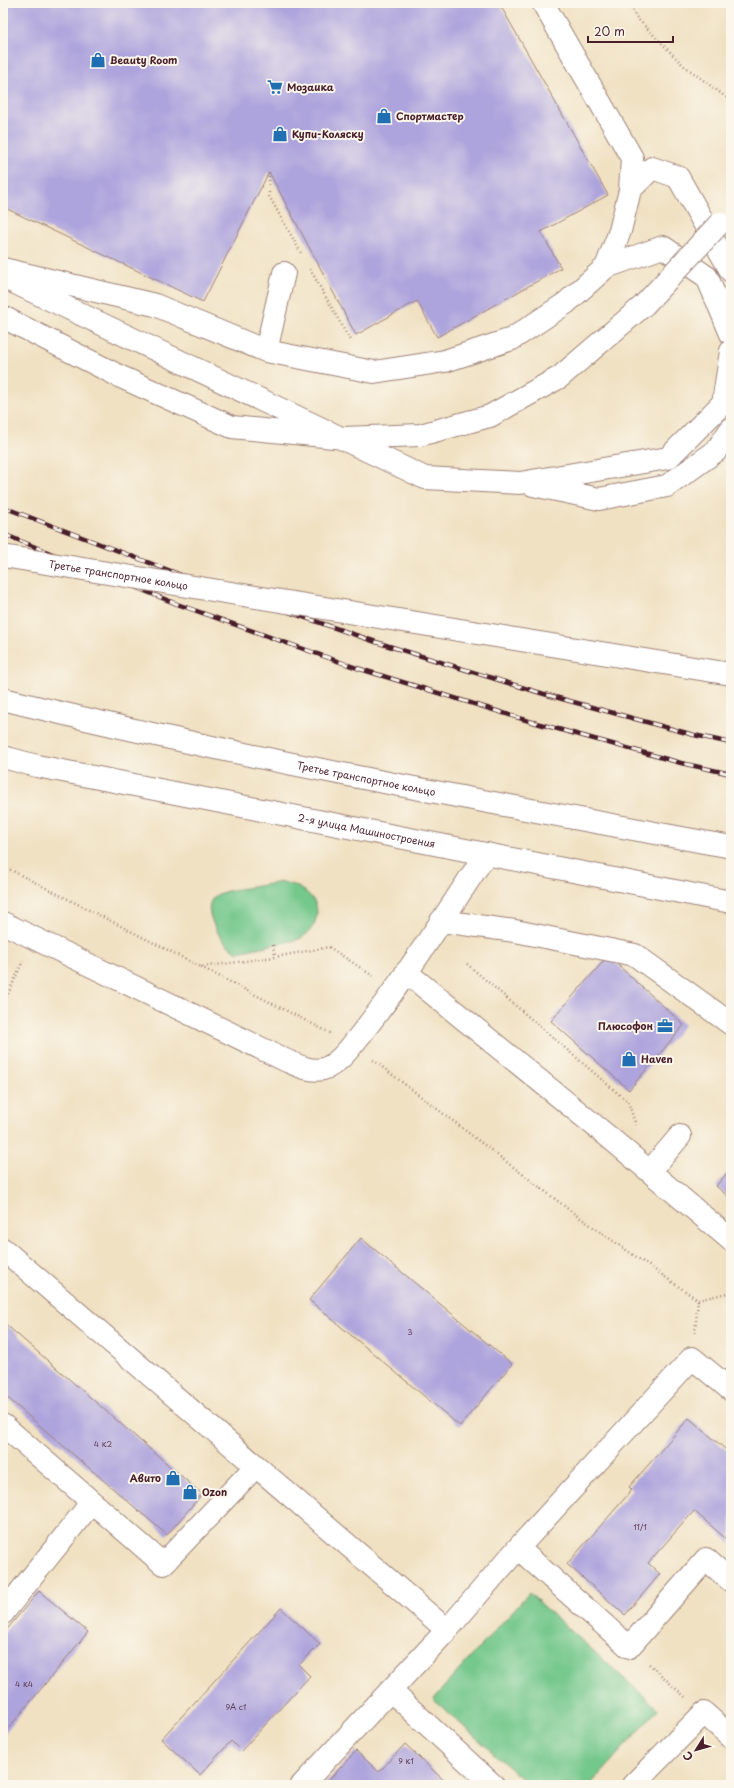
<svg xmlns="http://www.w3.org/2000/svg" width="734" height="1788" font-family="'Playpen Sans',sans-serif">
<rect width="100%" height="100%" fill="#fbf7ec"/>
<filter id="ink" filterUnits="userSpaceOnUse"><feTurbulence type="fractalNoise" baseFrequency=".025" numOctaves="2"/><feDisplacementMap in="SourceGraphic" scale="8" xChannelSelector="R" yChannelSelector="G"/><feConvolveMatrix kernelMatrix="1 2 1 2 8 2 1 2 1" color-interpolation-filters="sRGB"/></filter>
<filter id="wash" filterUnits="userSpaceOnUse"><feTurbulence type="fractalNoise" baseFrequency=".012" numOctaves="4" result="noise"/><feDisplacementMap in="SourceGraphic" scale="16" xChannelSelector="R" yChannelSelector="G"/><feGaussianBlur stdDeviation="0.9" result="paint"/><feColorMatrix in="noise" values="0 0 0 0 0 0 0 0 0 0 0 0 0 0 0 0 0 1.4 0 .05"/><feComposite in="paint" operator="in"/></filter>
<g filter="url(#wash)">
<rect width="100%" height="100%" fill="#f0e1c2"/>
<path fill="#74c88c" stroke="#5f745c" d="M282,882C296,885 308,890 315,903C321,917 312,933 299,939C294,941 286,942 281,943C266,946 252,949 238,952C225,945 219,937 213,923C200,893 224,891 246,888C258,886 270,884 282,882Z
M529,1593L658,1709L590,1785H529L433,1699Z"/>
<g id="blocks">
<path fill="#aea4dd" d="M3,3H499L608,195L541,232L561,268L437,337L417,301L356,335L269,172L203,302L3,207Z
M608,956L684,1025L629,1090L551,1021Z
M731,1168V1199L716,1186Z
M361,1238L512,1364L460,1426L309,1300Z
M3,1322L202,1494L167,1535L3,1394Z
M689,1418L731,1454V1543L694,1511L648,1563L660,1574L625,1615L567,1564L632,1490L629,1487Z
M39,1591L88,1632L3,1735V1634Z
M281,1608L320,1644L299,1665L310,1676L241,1751L231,1741L200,1775L161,1739Z
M405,1744L449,1785H324L356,1751L379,1772Z"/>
</g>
</g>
<g filter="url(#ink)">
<use href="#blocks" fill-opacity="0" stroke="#9d8076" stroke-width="1"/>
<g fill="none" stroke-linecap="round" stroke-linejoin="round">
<defs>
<path id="minor" d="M630,190L652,168L678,177L731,271
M606,267L663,247L707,277L731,334
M3,269L155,305L266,351L374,372L445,361L512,339L566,303L606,267L620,231L630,190L632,158L543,3
M9,280L425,478L520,483L668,458L723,403L731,351
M3,317L121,377L232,427L344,438L420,435L490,416L560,377L644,305
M266,351L284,273
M533,485L599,499L667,486L716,451L731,429
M441,921L515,931L635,955L731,1024
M3,923L285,1060C297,1065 309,1072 323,1069C335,1066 346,1053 353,1044C402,984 443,918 486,854
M406,972L610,1138L731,1240
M650,1171L680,1136
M3,1249L447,1630L302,1785
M3,1425L92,1502
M518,1548L629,1647L706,1559L731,1581
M3,1613L92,1502L163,1564L256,1466
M447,1630L518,1548L692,1358L731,1390
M391,1691L493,1785
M633,1785L704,1713L731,1737"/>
<g id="major">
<path id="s1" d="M3,699C244,759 487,802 731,847"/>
<path id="s2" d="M3,757L37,766L731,902"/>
</g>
</defs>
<use href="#minor" stroke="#9d8076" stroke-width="24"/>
<use href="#major" stroke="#9d8076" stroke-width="24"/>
<path stroke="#9d8076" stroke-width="2.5" stroke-dasharray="1 3" stroke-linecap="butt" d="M629,3L636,17L683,65L731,101
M269,172V196L301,253
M310,269L351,342
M3,866L201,967L275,957L329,947L373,976
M273,945L275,957
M467,964L628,1102L636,1125
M201,967L330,1033
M3,1005L23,961
M373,1060L576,1215L698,1300L731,1292
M695,1333L698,1300
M649,1664L685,1697"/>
<use href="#minor" stroke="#fff" stroke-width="22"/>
<use href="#major" stroke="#fff" stroke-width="22"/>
<defs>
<path id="rail" d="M3,507L184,576L376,642L544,694L694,735L731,743
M3,534L177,604L357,668L529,721L681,763L731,774"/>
</defs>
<use href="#rail" stroke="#4a1f2b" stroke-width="4.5"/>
<use href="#rail" stroke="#fbf7ec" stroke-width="3" stroke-dasharray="9" stroke-linecap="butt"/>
<defs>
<path id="minor-bridge" d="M644,305L720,223"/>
<g id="major-bridge">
<path id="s3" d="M3,556L731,674"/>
</g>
</defs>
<use href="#minor-bridge" stroke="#9d8076" stroke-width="24" stroke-linecap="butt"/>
<use href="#major-bridge" stroke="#9d8076" stroke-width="24" stroke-linecap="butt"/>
<use href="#minor-bridge" stroke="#fff" stroke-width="22"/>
<use href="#major-bridge" stroke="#fff" stroke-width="22"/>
</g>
</g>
<defs>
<symbol id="shop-bare" viewBox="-9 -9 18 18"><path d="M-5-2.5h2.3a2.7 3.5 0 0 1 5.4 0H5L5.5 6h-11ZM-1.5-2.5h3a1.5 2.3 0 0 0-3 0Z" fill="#1f6fb2" stroke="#fbf7ec" stroke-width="2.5" paint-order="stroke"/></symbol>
<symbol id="supermarket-bare" viewBox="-9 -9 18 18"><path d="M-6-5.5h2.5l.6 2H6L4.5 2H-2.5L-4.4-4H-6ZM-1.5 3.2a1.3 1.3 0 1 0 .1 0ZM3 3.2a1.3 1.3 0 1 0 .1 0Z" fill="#1f6fb2" stroke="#fbf7ec" stroke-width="2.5" paint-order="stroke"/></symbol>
<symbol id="office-bare" viewBox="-9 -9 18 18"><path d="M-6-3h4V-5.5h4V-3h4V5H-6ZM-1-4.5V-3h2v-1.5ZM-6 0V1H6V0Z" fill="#1f6fb2" stroke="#fbf7ec" stroke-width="2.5" paint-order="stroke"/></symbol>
</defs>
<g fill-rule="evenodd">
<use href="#shop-bare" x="87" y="49" width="22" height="22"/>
<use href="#supermarket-bare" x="264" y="76" width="22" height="22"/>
<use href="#shop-bare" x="373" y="105" width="22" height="22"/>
<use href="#shop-bare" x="269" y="123" width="22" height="22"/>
<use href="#office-bare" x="654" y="1015" width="22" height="22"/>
<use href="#shop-bare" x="618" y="1048" width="22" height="22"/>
<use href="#shop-bare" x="162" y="1467" width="22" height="22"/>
<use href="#shop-bare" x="179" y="1481" width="22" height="22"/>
</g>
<g text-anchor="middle" stroke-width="4" stroke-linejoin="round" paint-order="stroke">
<g font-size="8" fill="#634058">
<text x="410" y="1335">3</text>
<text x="103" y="1447">4 к2</text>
<text x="640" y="1530">11/1</text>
<text x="24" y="1687">4 к4</text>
<text x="236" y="1710">9А с1</text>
<text x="406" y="1764">9 к1</text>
</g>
<g font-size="10" font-weight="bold" fill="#4a1f2b" stroke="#fbf7ec" text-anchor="start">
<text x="110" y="64">Beauty Room</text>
<text x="287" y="91">Мозаика</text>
<text x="396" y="120">Спортмастер</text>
<text x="292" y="138">Купи-Коляску</text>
<text x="653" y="1030" text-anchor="end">Плюсофон</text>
<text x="641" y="1063">Haven</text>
<text x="161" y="1482" text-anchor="end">Авито</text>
<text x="202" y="1496">Ozon</text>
</g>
<g font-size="10" fill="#4a1f2b" stroke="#fbf7ec">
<text dy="4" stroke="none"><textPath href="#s3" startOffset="117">Третье транспортное кольцо</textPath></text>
<text dy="4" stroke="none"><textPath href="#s1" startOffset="372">Третье транспортное кольцо</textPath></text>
<text dy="4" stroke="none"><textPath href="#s2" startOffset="371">2-я улица Машиностроения</textPath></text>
</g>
</g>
<rect width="734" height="1788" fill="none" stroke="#fbf7ec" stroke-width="16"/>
<g transform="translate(696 1750) rotate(233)" stroke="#fbf7ec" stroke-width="3" paint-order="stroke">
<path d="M0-3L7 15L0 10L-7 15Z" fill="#4a1f2b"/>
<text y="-6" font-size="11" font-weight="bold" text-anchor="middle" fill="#4a1f2b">С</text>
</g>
<path d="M588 36v6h85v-6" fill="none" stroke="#4a1f2b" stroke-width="2"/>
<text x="594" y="36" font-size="12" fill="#4a1f2b" stroke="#fbf7ec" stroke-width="3" paint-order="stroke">20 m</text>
</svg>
